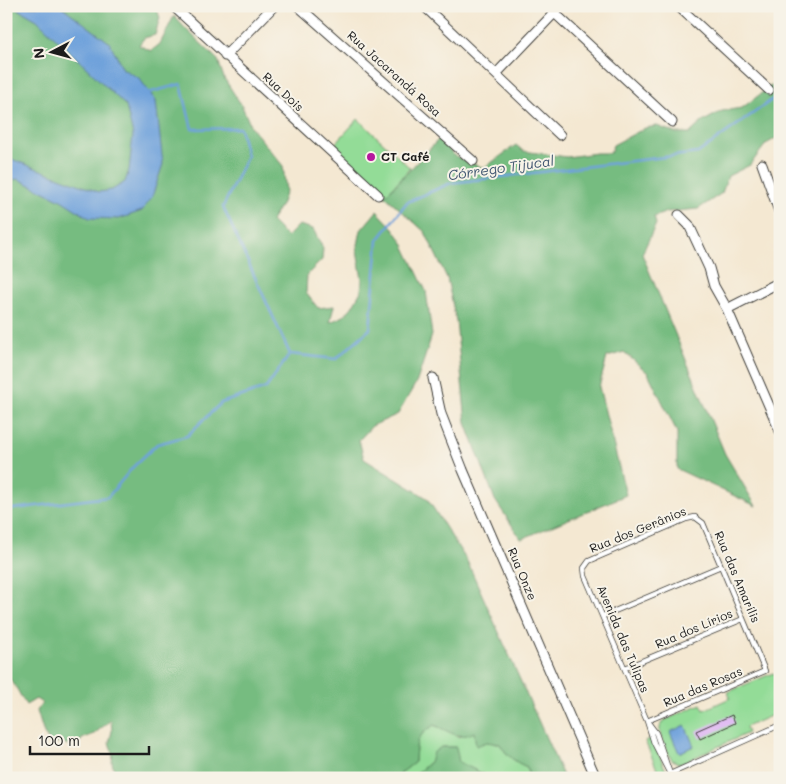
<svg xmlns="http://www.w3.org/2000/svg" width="786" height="784" font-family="Mali,sans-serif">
<rect width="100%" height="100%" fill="#f7f3e8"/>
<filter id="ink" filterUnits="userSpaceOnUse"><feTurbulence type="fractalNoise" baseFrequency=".02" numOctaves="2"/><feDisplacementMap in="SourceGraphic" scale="10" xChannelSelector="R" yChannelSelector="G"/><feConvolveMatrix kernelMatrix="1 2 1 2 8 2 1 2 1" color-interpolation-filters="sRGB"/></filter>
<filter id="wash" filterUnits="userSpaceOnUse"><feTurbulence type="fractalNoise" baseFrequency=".0096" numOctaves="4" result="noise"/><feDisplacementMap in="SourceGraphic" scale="20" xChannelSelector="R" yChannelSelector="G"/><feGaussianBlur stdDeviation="1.12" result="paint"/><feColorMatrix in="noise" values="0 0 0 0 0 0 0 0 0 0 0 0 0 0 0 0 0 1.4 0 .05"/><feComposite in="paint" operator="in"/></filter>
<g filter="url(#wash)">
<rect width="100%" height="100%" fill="#f4e8d2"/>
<path fill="#93dc97" stroke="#587c5a" d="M358,119L410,168L385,196L333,146Z
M780,672V719L776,721L773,715L746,727L748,733L680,764L672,760C667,749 654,732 663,721L701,704L704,710L730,698L728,692L773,673L774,674Z
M433,725L449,731L459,737L474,732L487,742L500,744C507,756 515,762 527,767L529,778H491L458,762L455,747H441L430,762L417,773L416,778H401V773L415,762C416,742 416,737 433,725Z
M652,737L666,771L659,774L645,741Z"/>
<path fill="#76bc80" stroke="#496c4e" d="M6,6H156L160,18L155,35L144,38L139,45L151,51L160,44L174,16L184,27L218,60L224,78L242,106L251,127L283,166L286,191L281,205L271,221L287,237L299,225L313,229L323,248L322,260L307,275L306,293L318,308L334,306L330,322L344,316L352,307L361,291L362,279L357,250L361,230L377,211L393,228L402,241L426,291L432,335L417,381L398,414L372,426L359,440L364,459L427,498L467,561L564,778H529L527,767C515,762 507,756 500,744L487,742L476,746L474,732C459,741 449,731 434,725C416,737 416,741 415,762L401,773V778H116L112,763L113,753L109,743L112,731L111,720L94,734L82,739L76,748L61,742L51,744L44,734L37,711L42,703L36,699L26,705C20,696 17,687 10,679L6,680Z
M771,86H780V136L766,144L750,165L728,176L722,193L698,209L667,212L654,217L656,224L642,254L725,454L756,506L677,469V432L648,373L624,352L607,357L599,387L626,495L521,539L495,500L466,423L456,321L447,278L425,232L385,196L439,139L455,156L484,168L516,145L523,151L567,157L596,153H610L613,145L645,128L657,126L676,133H690L702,122L722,111L742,108Z
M441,747H456L459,762L491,778H416L417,773L430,762L433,753Z"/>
<path fill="#70a2db" stroke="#465f7c" d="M13,6H61L110,43L123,69L139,78L156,101L163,164L152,197L142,211L119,219L89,218L61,200L18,179L6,181V157L99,192L112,190L125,182L129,170L133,135L126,106L37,20Z
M685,725L694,746L679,753L670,732Z"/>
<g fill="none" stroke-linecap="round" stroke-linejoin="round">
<path stroke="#70a2db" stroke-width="2.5" d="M148,93L181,84L192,129L240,128L247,156L223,207L290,354
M6,509H13L108,497L133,467L157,444L187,436L221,403L266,388L290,354L336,359L370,329L378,240L407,202L451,183L698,153L780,94"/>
</g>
<g id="blocks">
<path fill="#dbb0f4" d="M732,715L735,723L700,739L696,731Z"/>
</g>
</g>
<g filter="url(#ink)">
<use href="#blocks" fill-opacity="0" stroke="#3c3b37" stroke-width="1"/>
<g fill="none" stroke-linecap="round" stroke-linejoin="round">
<defs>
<path id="service" d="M695,517L703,523L765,671L647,721L585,576L584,568L589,561L686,519Z
M603,616L721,566
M625,668L743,619
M670,774L780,725
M670,774L656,733L647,721L654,743L672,778"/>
<path id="minor" d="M173,6L378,195
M298,6L473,161
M424,6L560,135
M547,6L672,122
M678,6L769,90
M225,56L274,6
M496,74L561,6
M762,164L780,214
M679,215L689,225L709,268L714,286L727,309L780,431
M727,309L780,282
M433,378L441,414L463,470L596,778"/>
</defs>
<use href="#service" stroke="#3c3b37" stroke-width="6"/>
<use href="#minor" stroke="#3c3b37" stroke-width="11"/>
<use href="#service" stroke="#fff" stroke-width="4.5"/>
<use href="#minor" stroke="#fff" stroke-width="9"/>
</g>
</g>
<circle fill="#b5179e" stroke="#f7f3e8" stroke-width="2" cx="371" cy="157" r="5"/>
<g text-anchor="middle" stroke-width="4" stroke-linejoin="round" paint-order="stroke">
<g font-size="12" fill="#1c1c1c" stroke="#f7f3e8">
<text transform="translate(394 74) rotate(42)" y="4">Rua Jacarandá Rosa</text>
<text transform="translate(283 92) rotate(43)" y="4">Rua Dois</text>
<text transform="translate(638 530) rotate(-22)" y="4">Rua dos Gerânios</text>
<text transform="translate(522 574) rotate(67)" y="4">Rua Onze</text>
<text transform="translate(737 577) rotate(67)" y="4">Rua das Amarílis</text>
<text transform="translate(694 629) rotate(-23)" y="4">Rua dos Lírios</text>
<text transform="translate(623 639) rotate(67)" y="4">Avenida das Tulipas</text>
<text transform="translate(703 687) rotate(-23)" y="4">Rua das Rosas</text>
</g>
<g font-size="12" font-weight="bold" fill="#1c1c1c" stroke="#f7f3e8" text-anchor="start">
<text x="381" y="161">CT Café</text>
</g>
<g font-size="14" font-style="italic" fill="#425872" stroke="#f7f3e8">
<text transform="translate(501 168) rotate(-8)" y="5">Córrego Tijucal</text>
</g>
</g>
<rect width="786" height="784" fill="none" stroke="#f7f3e8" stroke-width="25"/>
<g transform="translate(52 52) rotate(264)" stroke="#f7f3e8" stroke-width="4" paint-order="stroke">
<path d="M0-4L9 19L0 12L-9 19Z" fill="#1c1c1c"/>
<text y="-8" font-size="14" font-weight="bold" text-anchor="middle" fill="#1c1c1c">N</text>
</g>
<path d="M30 746v8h119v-8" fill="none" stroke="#1c1c1c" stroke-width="2.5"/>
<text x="38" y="746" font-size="15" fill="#1c1c1c" stroke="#f7f3e8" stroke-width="4" paint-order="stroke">100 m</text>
</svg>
